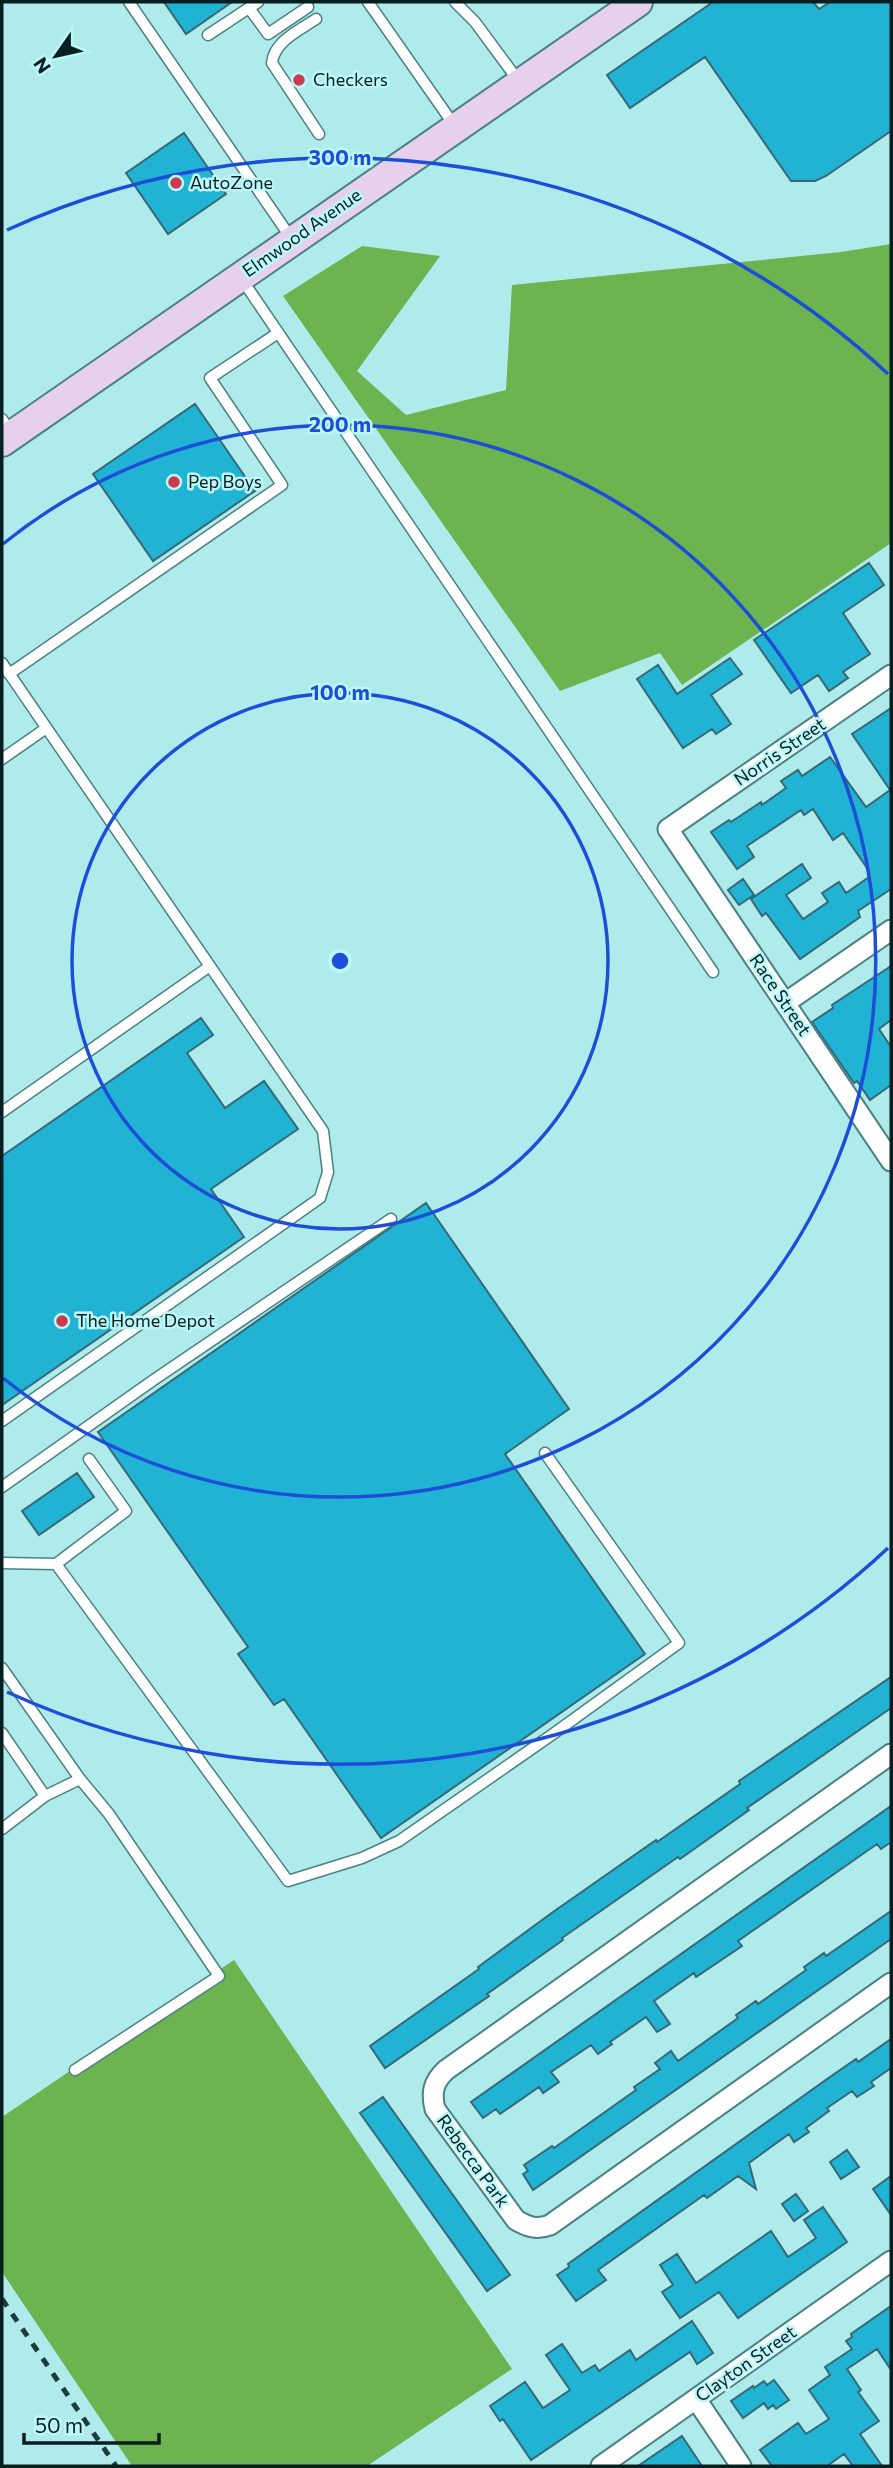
<svg xmlns="http://www.w3.org/2000/svg" width="893" height="2468" font-family="Commissioner,sans-serif">
<rect width="100%" height="100%" fill="#b0ebec"/>
<path fill="#6db34f" d="M891,244V543L682,685L660,653L560,691L283,296L362,246L440,256L357,371L406,415L506,390L512,285L841,252Z
M234,1960L512,2369L367,2466H132L2,2272V2117Z"/>
<path fill="#21b3d3" stroke="#356977" stroke-width="2" d="M164,2H232L186,34Z
M713,2H813L819,9L830,2H891V131L826,176L815,181H791L705,57L630,108L607,75Z
M184,133L226,194L168,234L126,173Z
M195,404L255,491L153,561L93,474Z
M869,563L884,585L843,613L870,654L843,672L848,678L829,691L818,675L791,693L754,640Z
M730,658L742,674L711,695L731,724L716,734L712,729L683,748L637,679L658,665L677,694Z
M891,708V889L858,911L860,917L800,959L766,913L762,916L751,899L802,864L811,878L786,895L803,919L828,902L822,893L839,882L846,893L869,877V871L843,833L833,840L813,809L804,815L801,810L747,846L754,857L737,869L711,832L729,820L731,822L761,802L762,805L786,788L781,781L798,770L802,776L830,757L866,807L890,790L852,734Z
M743,879L754,895L739,905L728,890Z
M891,966V1020L879,1029L891,1047V1085L870,1100L857,1081L854,1083L812,1022L833,1008L832,1005Z
M201,1018L213,1035L187,1053L225,1108L264,1081L298,1129L211,1189L244,1237L2,1405V1156Z
M426,1203L569,1409L505,1454L645,1654L381,1838L284,1699L274,1705L238,1654L248,1647L98,1432Z
M77,1473L94,1497L39,1535L22,1511Z
M891,1677V1708L747,1808L749,1810L680,1859L678,1857L562,1938L563,1940L487,1994L489,1996L385,2068L370,2046L479,1969L478,1967L553,1912L656,1840L657,1842L740,1784L739,1781Z
M891,1806V1842L881,1849L877,1844L738,1941L742,1946L696,1977L694,1973L654,2001L670,2024L657,2032L646,2017L610,2042L612,2044L598,2054L591,2045L551,2072L559,2082L543,2093L539,2087L500,2114L496,2109L483,2118L471,2102Z
M891,1911V1939L533,2190L523,2174L528,2171L524,2165L552,2146L554,2148L636,2090L634,2087L660,2069L655,2063L671,2051L678,2061L738,2018L736,2015L756,2001L758,2004L806,1970L804,1967L824,1953L826,1956Z
M891,2039V2068L871,2082L874,2086L857,2097L852,2091L827,2108L829,2111L806,2128L809,2132L794,2142L789,2134L749,2163L756,2189L738,2176L707,2198L704,2195L598,2270L606,2280L576,2301L557,2275L569,2267L568,2264L827,2079L856,2059L858,2062Z
M383,2097L510,2275L487,2291L360,2113Z
M847,2150L859,2167L841,2179L830,2162Z
M891,2176V2215L873,2189Z
M796,2194L808,2211L794,2221L782,2204Z
M823,2207L847,2242L738,2318L719,2292L680,2318L662,2292L673,2285L660,2265L677,2254L696,2283L771,2231L788,2257L816,2238L804,2220Z
M891,2306V2370L877,2349L847,2369L861,2390L858,2392L879,2421L860,2434L882,2466H853L844,2454L827,2466H772L760,2450L798,2423L806,2434L829,2419L809,2390L830,2375L825,2367L852,2349L846,2341L852,2337L851,2334Z
M692,2321L713,2353L697,2364L690,2352L531,2460L503,2419L500,2421L490,2406L525,2382L543,2408L570,2390L546,2355L562,2344L582,2373L595,2365L599,2371L630,2350L636,2360Z
M774,2380L789,2400L776,2409L773,2405L768,2409L764,2403L743,2418L731,2401L753,2386L754,2388L764,2381L767,2385Z
M682,2436L702,2466H638Z"/>
<g fill="none" stroke-linecap="round" stroke-linejoin="round">
<defs>
<path id="lane" d="M129,2L291,238
M368,2L454,125
M455,2L475,22L520,83
M249,8L268,34L308,7
M316,19C300,30 274,41 272,63L319,134
M208,35L258,2
M241,278L713,972
M2,419L12,434
M2,663L323,1131L328,1172L320,1198L2,1421
M9,674L282,485L210,378L278,333
M2,759L45,729
M2,1112L210,966
M2,1487L155,1379L391,1219
M2,1563L56,1564L288,1881L362,1858L399,1841L553,1734L679,1643L545,1453
M56,1564L126,1511L89,1459
M2,1668L80,1779
M2,1733L45,1796L2,1829
M45,1796L80,1779L109,1814L219,1976L75,2070"/>
<path id="street" d="M891,675L668,829L891,1161
M785,1003L891,930
M891,1754L446,2070C433,2082 431,2093 435,2109L516,2220C528,2227 537,2230 550,2225L891,1983
M696,2399L741,2466
M601,2466L891,2261"/>
<path id="secondary" d="M2,442L638,2"/>
</defs>
<use href="#lane" stroke="#4a8284" stroke-width="13"/>
<use href="#street" stroke="#4a8284" stroke-width="23"/>
<use href="#secondary" stroke="#4a8284" stroke-width="32"/>
<use href="#lane" stroke="#fff" stroke-width="10"/>
<use href="#street" stroke="#fff" stroke-width="19"/>
<use href="#secondary" stroke="#e6d0ed" stroke-width="28"/>
<path stroke="#1f3c3d" stroke-width="5" stroke-dasharray="9 9" stroke-linecap="butt" d="M2,2299L116,2466"/>
</g>
<g fill="none" stroke="#1d4ed8" stroke-width="3.5">
<circle cx="340" cy="961" r="268"/>
<path d="M3 544A536 536 0 1 1 3 1378"/>
<path d="M888 1548A803 803 0 0 1 7 1692M7 230A803 803 0 0 1 888 374"/>
</g>
<g fill="#cb3b4f" stroke="#bcf8f9" stroke-width="2.5">
<circle cx="299" cy="80" r="7"/>
<circle cx="176" cy="183" r="7"/>
<circle cx="174" cy="482" r="7"/>
<circle cx="62" cy="1321" r="7"/>
</g>
<g text-anchor="middle" stroke-width="5" stroke-linejoin="round" paint-order="stroke">
<g font-size="18" fill="#071f20" stroke="#bcf8f9" text-anchor="start">
<text x="313" y="86">Checkers</text>
<text x="190" y="189">AutoZone</text>
<text x="188" y="488">Pep Boys</text>
<text x="76" y="1327">The Home Depot</text>
</g>
<g font-size="18" fill="#071f20" stroke="#bcf8f9">
<text transform="translate(302 233) rotate(-35)" y="6">Elmwood Avenue</text>
<text transform="translate(780 752) rotate(-34)" y="6">Norris Street</text>
<text transform="translate(780 995) rotate(56)" y="6">Race Street</text>
<text transform="translate(473 2161) rotate(54)" y="6">Rebecca Park</text>
<text transform="translate(746 2364) rotate(-35)" y="6">Clayton Street</text>
</g>
</g>
<circle cx="340" cy="961" r="10" fill="#1d4ed8" stroke="#bcf8f9" stroke-width="3.5"/>
<g font-size="21" text-anchor="middle" font-weight="bold" fill="#1d4ed8" stroke="#bcf8f9" stroke-width="5" stroke-linejoin="round" paint-order="stroke">
<text x="340" y="165">300 m</text>
<text x="340" y="432">200 m</text>
<text x="340" y="700">100 m</text>
</g>
<rect width="893" height="2468" fill="none" stroke="#071f20" stroke-width="7"/>
<g transform="translate(56 56) rotate(236)" stroke="#bcf8f9" stroke-width="5" paint-order="stroke">
<path d="M0-5L12 26L0 18L-12 26Z" fill="#071f20"/>
<text y="-10" font-size="19" font-weight="bold" text-anchor="middle" fill="#071f20">N</text>
</g>
<path d="M24 2433v10h135v-10" fill="none" stroke="#071f20" stroke-width="3.5"/>
<text x="35" y="2433" font-size="21" fill="#071f20" stroke="#bcf8f9" stroke-width="5" paint-order="stroke">50 m</text>
</svg>
